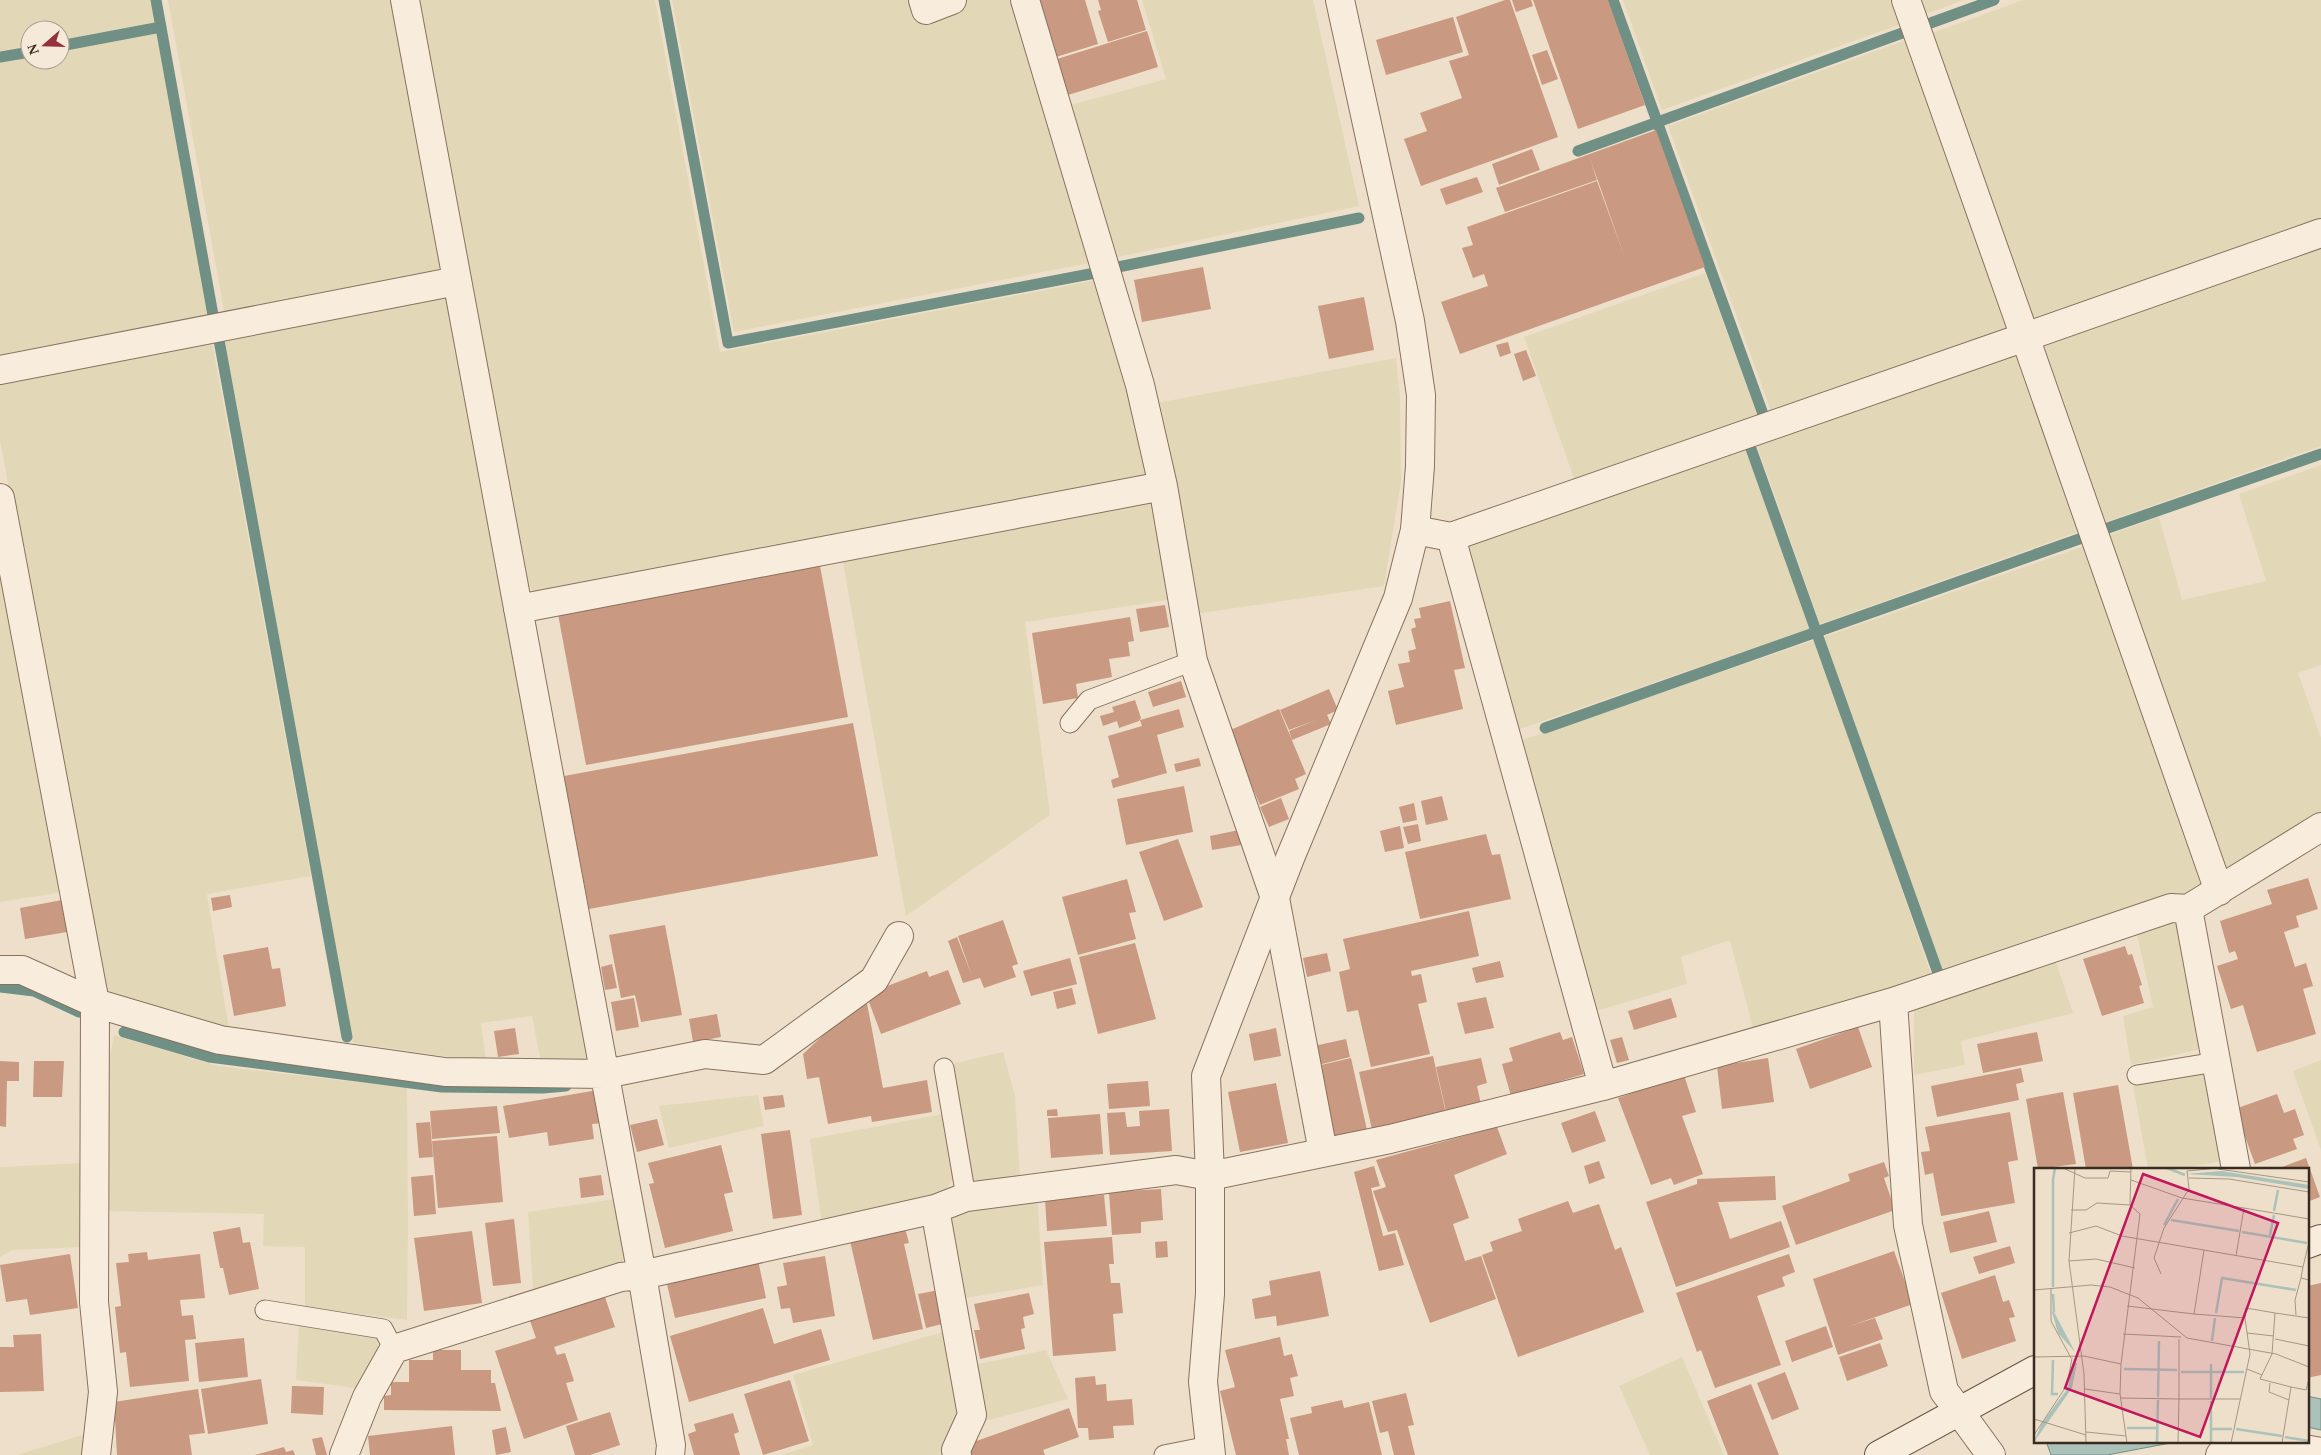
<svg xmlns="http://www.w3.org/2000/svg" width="2321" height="1455" font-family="Georgia,serif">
<rect width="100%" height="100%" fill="#eddfc9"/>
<path fill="#e2d8b7" d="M0,0H150L155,24L60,41V30H30V46L0,51Z
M168,0H396L445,263L436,277L225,316Z
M415,0H655L720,352L1097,280L1153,477L536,593L523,581Z
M672,0H1013L1094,262L734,332Z
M1142,0H1313L1359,206L1113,258L1064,107L1166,79Z
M1623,0H1896L1904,23L1662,110Z
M1914,0H1964L1920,16Z
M2023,0H2321V223L2030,323L1927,35Z
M157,33L209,320L0,359V62L30,56V60H60V51Z
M1909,39L2013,329L1772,414L1668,126Z
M2321,241V446L2100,524L2039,350L2044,339Z
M1705,273L1759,419L1576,484L1524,337Z
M440,294L454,303L591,1050L584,1061L541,1062L532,1016L481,1023L486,1062L353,1043L224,335Z
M211,337L311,876L207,894L229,1029L118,999L99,985L0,440V378Z
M2020,347L2083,530L1820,624L1754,437Z
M1396,358L1400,398L1401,482L1384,586L1195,614L1157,403Z
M1745,441L1811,628L1514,731L1463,543Z
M2321,465V665L2298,673L2321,738V814L2234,869L2225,867L2104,537L2159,517L2182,600L2266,581L2239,494Z
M1145,500L1158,508L1174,599L1025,622L1050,815L906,916L842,557Z
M2087,545L2209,882L2190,893L1944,975L1824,637Z
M0,554L63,892L0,902Z
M1815,640L1933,980L1754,1032L1730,940L1681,957L1687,984L1596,1011L1517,742Z
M2173,922L2184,931L2205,1048L2131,1065L2123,1016L2153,1007L2136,929Z
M2054,956L2073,1013L1961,1041L1965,1065L1914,1075V1005Z
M114,1035L217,1066L407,1088L408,1224L407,1320L305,1307V1247L263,1246L264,1214L106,1211L107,1073Z
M1003,1052L1015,1096L1020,1180L976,1188L971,1174L952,1064Z
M2321,1060V1150L2293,1071Z
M2200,1073L2207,1078L2224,1161L2176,1169H2148L2133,1085Z
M758,1095L764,1126L669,1148L659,1106Z
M943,1114L953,1177L943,1197L822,1225L810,1139Z
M84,1163L83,1247L12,1250L0,1257V1167Z
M1037,1194L1043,1285L959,1299L947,1224L954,1211Z
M615,1199L627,1253L620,1267L539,1292L533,1288L528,1212Z
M299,1323L377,1337L379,1352L362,1389L296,1380Z
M950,1330L963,1399L949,1455H781L813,1445L793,1375Z
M1046,1350L1068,1399L985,1421L974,1365Z
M1682,1357L1724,1455H1650L1619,1386Z
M86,1434V1455H17Z"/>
<path fill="#aac2b9" stroke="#709085" d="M2307,1396L2321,1399V1430L2307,1427Z
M2046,1441H2181L2107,1455H2051Z"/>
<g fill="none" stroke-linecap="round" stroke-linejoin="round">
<path stroke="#709085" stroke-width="11" d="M156,0L213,315
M664,0L728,343L1095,273
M1613,0L1763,414
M1925,25L1994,0
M60,46L161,27
M0,57L30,52
M1578,151L1905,32
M1118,267L1359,218
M219,340L347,1037
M1749,443L1938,973
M2105,529L2321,454
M1545,728L2082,538
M0,987L34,991L79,1012
M124,1032L209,1057L442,1087L543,1088L566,1086"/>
</g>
<path fill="#c99981" d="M1039,0H1085L1098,44L1056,57Z
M1098,0H1137L1146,30L1108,42L1098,11L1101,10Z
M1505,0H1510L1558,137L1421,186L1404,139L1427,131L1420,113L1462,98L1449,61L1469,55L1456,17Z
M1512,0H1531L1533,6L1516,12Z
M1533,0H1608L1645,105L1578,129Z
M1453,17L1463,52L1386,75L1376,40Z
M1147,31L1158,67L1068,95L1057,59Z
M1547,50L1558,79L1542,85L1532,55Z
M1656,130L1705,267L1460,354L1441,302L1488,286L1484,274L1473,278L1462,248L1473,245L1467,227L1597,181L1625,258L1590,158L1597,180L1505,212L1496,188Z
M1532,149L1540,170L1499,185L1492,164Z
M1477,177L1483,192L1446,205L1440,189Z
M1203,267L1211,309L1142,322L1134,280Z
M1364,297L1374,350L1329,359L1318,306Z
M1508,342L1511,353L1500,357L1496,345Z
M1526,350L1536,376L1523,381L1514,354Z
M820,566L848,717L586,765L558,614Z
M1450,601L1465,668L1454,670L1463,709L1396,725L1388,691L1404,687L1398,664L1410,662L1408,651L1416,649L1411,629L1416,627L1414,619L1421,618L1419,608Z
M1165,605L1169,627L1140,632L1136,609Z
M1130,617L1134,641L1128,642L1130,656L1109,659L1112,677L1076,684L1078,698L1043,704L1032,633Z
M1181,681L1186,697L1153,707L1148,692Z
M1329,689L1338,710L1327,715L1331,724L1292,740L1289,731L1316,720L1289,730L1280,710Z
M1135,700L1141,718L1139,721L1119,728L1117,721L1103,726L1100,716L1114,712L1112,707Z
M1179,709L1184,727L1157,735L1167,773L1113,788L1111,780L1119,777L1108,736L1142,726L1140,720Z
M1279,709L1306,774L1295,779L1299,789L1260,805L1228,731Z
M853,723L878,856L589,909L564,776Z
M1199,758L1201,766L1176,772L1174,764Z
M1184,786L1193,832L1126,845L1117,799Z
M1442,796L1448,820L1426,825L1421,801Z
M1281,798L1289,819L1269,827L1260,807Z
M1414,803L1417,820L1403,823L1399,807Z
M1418,824L1421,841L1408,844L1403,827Z
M1400,826L1404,848L1385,852L1380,831Z
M1239,830L1241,845L1212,850L1210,836Z
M1486,834L1492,855L1500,854L1511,899L1420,919L1405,852Z
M1178,839L1203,907L1164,921L1139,852Z
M2308,878L2318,909L2296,916L2299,927L2284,932L2295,967L2306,963L2313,986L2303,989L2316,1034L2257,1052L2243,1005L2231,1009L2217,966L2238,959L2235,951L2229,953L2220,921L2272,904L2267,890Z
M1127,879L1136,912L1129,913L1136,939L1078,955L1062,897Z
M230,895L232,907L213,911L211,898Z
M62,900L67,932L25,939L20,908Z
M1469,911L1479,956L1411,971L1412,976L1421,974L1427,1002L1418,1004L1430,1054L1371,1067L1358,1010L1347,1012L1339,972L1350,969L1343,939Z
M1003,920L1018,964L1012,966L1016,977L984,988L980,978L963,983L948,941L957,937L972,976L958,936Z
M665,925L682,1015L641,1022L635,995L621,998L609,935Z
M1135,943L1156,1019L1098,1034L1079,957Z
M2125,946L2128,955L2132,954L2142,985L2139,986L2144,1003L2102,1016L2083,959Z
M268,947L272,969L280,968L286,1006L234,1016L223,955Z
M1327,953L1331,971L1307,977L1303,958Z
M1070,958L1077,984L1031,996L1023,971Z
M1500,961L1504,977L1476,983L1472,968Z
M612,964L617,988L605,990L601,967Z
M948,970L961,1004L881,1034L866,994L927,971L929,977Z
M1072,988L1076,1004L1057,1009L1053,992Z
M1486,997L1494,1028L1465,1034L1457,1003Z
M634,998L639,1027L616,1031L611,1002Z
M866,998L883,1088L927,1080L932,1112L872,1122L871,1116L828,1124L819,1077L807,1079L803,1054L862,999Z
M1671,998L1677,1017L1634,1030L1628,1011Z
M717,1014L721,1037L693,1042L689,1019Z
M1858,1027L1872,1067L1810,1089L1796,1049Z
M515,1028L519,1054L498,1057L494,1031Z
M1276,1028L1281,1056L1254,1061L1249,1034Z
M1560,1032L1563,1040L1572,1037L1584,1074L1511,1096L1502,1064L1513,1061L1509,1048Z
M2037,1032L2043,1061L1983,1073L1977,1044Z
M1622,1037L1629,1060L1617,1063L1610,1040Z
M1346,1039L1350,1057L1318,1065L1314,1046Z
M1433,1056L1447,1118L1373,1134L1359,1072Z
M1351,1058L1367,1130L1333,1137L1317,1066Z
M1481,1058L1487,1083L1477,1086L1482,1109L1447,1116L1436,1067Z
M1768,1058L1774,1102L1722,1109L1717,1066Z
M0,1061L19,1062V1081H7L6,1127L0,1126Z
M34,1061H64L62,1097H33Z
M2021,1068L2024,1082L2016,1084L2019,1100L1937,1117L1931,1086Z
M1684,1075L1696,1112L1682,1116L1703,1174L1674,1185L1671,1178L1651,1185L1618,1098Z
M1148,1081L1150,1106L1109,1109L1107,1084Z
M1276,1083L1288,1143L1240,1152L1228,1092Z
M2118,1085L2133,1169H2086L2073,1093Z
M598,1090L603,1123L592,1124L594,1139L549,1146L547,1132L509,1138L503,1106Z
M2063,1092L2076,1164L2038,1169L2026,1099Z
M2277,1094L2284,1113L2295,1109L2304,1135L2293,1139L2297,1149L2255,1164L2235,1109Z
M783,1095L785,1107L765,1110L763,1097Z
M497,1106L500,1133L432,1139L430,1111Z
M1057,1109L1058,1116H1047V1110Z
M1169,1109L1172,1151L1110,1155L1107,1113L1125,1112L1127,1127L1140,1126L1139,1111Z
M1595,1111L1606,1141L1572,1153L1561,1123Z
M2010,1112L2018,1160L2008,1162L2015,1203L1941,1216L1933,1173L1925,1175L1921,1152L1930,1151L1925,1127Z
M1100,1114L1103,1154L1051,1158L1048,1118Z
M657,1119L664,1145L637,1152L630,1125Z
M430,1122L433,1157L419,1158L416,1123Z
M1497,1127L1507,1154L1454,1175L1469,1218L1453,1224L1465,1261L1481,1256L1496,1299L1430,1323L1397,1230L1388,1232L1373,1191L1386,1187L1376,1160Z
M790,1130L802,1215L773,1219L761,1134Z
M497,1136L503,1202L438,1208L432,1141Z
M721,1145L733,1192L724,1194L733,1231L665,1248L649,1184L654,1183L648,1163Z
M2306,1158L2320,1197L2307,1202V1169H2277Z
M1599,1161L1605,1178L1589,1184L1584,1166Z
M1884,1162L1889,1176L1884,1178L1895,1210L1796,1245L1782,1206L1850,1181L1848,1174Z
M1374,1166L1380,1186L1371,1188L1383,1236L1395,1233L1404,1265L1379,1271L1354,1172Z
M433,1175L436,1214L414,1216L411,1177Z
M601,1175L604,1195L581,1198L579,1178Z
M1775,1176L1776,1200L1718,1202L1730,1239L1781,1221L1790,1247L1676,1287L1646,1202L1697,1184V1179Z
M1161,1189L1163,1220L1141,1222V1233L1112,1235L1109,1192Z
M1104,1195L1107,1226L1047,1231L1045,1199Z
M1568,1201L1573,1213L1599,1204L1615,1250L1621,1247L1644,1312L1518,1357L1482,1255L1493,1251L1490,1242L1522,1231L1518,1219Z
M1989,1211L1997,1242L1950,1253L1943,1222Z
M514,1219L521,1283L493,1286L485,1223Z
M240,1227L243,1243L250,1242L259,1289L229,1295L223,1268H220L213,1232Z
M905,1228L909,1243L904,1244L923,1329L873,1340L850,1241Z
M472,1231L482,1303L424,1311L414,1238Z
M1112,1237L1114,1264H1109L1111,1283H1120L1123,1313L1113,1314L1116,1351L1053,1356L1044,1242Z
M1167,1241L1168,1257L1156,1258L1155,1242Z
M2010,1246L2015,1263L1979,1274L1973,1257Z
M1894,1251L1913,1304L1847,1327L1875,1318L1883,1339L1838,1355L1813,1279Z
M147,1252L148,1260L200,1254L205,1298L180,1300L182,1316L193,1315L196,1339L185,1340L189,1381L130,1387L126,1352L120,1353L115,1307L121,1306L116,1263L129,1262L128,1254Z
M70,1254L78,1308L30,1315L27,1299L6,1302L0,1265Z
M1789,1254L1795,1272L1782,1277L1785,1286L1757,1296L1781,1365L1715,1388L1701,1350L1697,1352L1676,1293Z
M825,1256L835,1316L793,1323L790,1308L781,1309L777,1287L787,1285L783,1263Z
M758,1260L766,1298L675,1318L666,1280Z
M1320,1271L1329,1316L1277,1326L1276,1316L1255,1319L1252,1299L1271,1295L1269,1281Z
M1995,1275L2003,1302L2009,1300L2015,1317L2009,1318L2016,1341L1962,1359L1941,1293Z
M2321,1283V1375L2307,1378V1286Z
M939,1290L946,1323L926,1328L918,1294Z
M1029,1293L1034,1314L1023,1317L1025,1328L1021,1329L1025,1349L980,1359L974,1330H980L974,1304Z
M604,1294L615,1327L554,1347L557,1355L565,1353L574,1381L566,1383L578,1420L524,1439L495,1351L536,1338L529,1318Z
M763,1308L774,1344L821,1329L830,1360L689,1402L670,1336Z
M1826,1326L1833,1347L1792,1362L1785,1341Z
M41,1334L44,1391L0,1392V1347H14L13,1335Z
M1280,1337L1284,1356L1292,1354L1298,1376L1290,1378L1294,1396L1280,1399L1289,1439H1286L1289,1455H1236L1220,1391L1235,1387L1225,1350Z
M244,1338L248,1377L199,1382L195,1343Z
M1880,1343L1888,1366L1847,1381L1839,1357Z
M433,1350H461V1370H491V1383H495L501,1411L384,1410V1396L391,1395V1382H409V1360H433Z
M1785,1372L1799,1409L1772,1420L1757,1383Z
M1095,1376L1096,1385L1106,1384L1107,1401L1132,1399L1134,1425L1113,1426L1114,1438L1089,1440L1088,1428H1078L1075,1378Z
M261,1379L268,1424L208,1434L201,1389Z
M790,1380L809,1441L763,1455L744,1394Z
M1751,1384L1779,1455H1728L1707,1401Z
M292,1386L324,1387L323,1415L291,1413Z
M198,1389L205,1433L189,1435L192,1455H117L114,1402Z
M1406,1393L1414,1425L1408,1426L1415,1455H1394L1388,1431L1380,1433L1372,1401Z
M1342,1400L1344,1408L1369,1402L1382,1455H1299L1290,1418L1312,1413L1311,1407Z
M1069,1408L1079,1437L1043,1450L1045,1455H972L968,1444Z
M610,1412L620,1445L590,1455H575L566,1426Z
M733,1413L739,1432L734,1434L740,1455H694L688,1434L696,1431L694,1424Z
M452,1426L455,1455H370L368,1436Z
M506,1427L511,1452L496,1455L492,1430Z
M322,1437L327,1455H316L312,1439Z
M284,1447L286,1452L293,1450L295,1455H255Z"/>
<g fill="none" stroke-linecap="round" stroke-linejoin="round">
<defs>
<path id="service" d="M1070,723L1089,700L1193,661
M944,1068L966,1197
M2137,1075L2216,1062
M265,1310L383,1329L394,1349
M1164,1455L1209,1446"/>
<path id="minor" d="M405,0L642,1275L671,1445L670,1455
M923,0L926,10L952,0
M1025,0L1140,385L1163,486
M1906,0L2025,337L2321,233
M0,370L457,281
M0,498L95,1003L94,1302L103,1392L96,1455
M1415,530L1451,537L1603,1086
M1451,537L2025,337L2219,891
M518,609L1163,486L1193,661L1275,898L1323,1152
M2188,909L2236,1169
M0,970H22L95,1003L220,1040L445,1072L605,1074L705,1054L764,1060L874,980L899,936
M1893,1002L1908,1225L1944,1391L1959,1411
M935,1209L972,1415L956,1450L957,1455
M344,1455L367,1397L394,1349L621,1277L642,1275L935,1209L966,1197L1176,1170L1210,1176L1390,1139L1603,1086L1893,1002L2171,908L2188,909L2321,827
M2220,1455L2287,1446L2321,1452"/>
<path id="tertiary" d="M1959,1411L1991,1455
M1211,1455L1203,1382L1210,1294V1176L1206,1076L1290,858L1398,598L1415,530L1420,466L1421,395L1410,321L1340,0"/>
<path id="secondary" d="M2307,1244L2321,1239
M1879,1455L2035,1370"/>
</defs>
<use href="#service" stroke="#89715e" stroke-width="21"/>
<use href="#minor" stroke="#89715e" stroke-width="30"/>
<use href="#tertiary" stroke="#89715e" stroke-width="30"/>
<use href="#secondary" stroke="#6b5341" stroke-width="30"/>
<use href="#service" stroke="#f8eddd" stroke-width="19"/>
<use href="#minor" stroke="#f8eddd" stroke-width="28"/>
<use href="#tertiary" stroke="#f8eddd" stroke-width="28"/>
<use href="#secondary" stroke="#f8eddd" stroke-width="28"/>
</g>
<g transform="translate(2034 1168)">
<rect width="275" height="275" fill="#eddfc9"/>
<path d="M187,3L275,17V21L203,9L152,6ZM18,144H20L41,184L24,165ZM39,195H43L38,220L0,274L8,255L34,220Z" fill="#aac2b9"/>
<path fill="none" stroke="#aac2b9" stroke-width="2.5" d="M133,0L151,7M240,43L244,22M137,52L205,63M130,57L144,31M208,64L273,75M236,67L240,47M19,119V12L21,0M19,126L20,144M182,145L188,110L262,122M178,173L181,150M19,192L18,226H24M90,201L143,202M147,204H210M124,229L125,173M177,230V196M93,260H122M177,261H198M202,261L248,268M251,269L275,273M123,275L124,232M177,275V233"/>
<path fill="none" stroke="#a59786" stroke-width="1" d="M29,0L51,10H74L76,3L97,4M41,0L35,93L50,206L52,275M184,1L275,14M155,10L195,11L275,24M97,12L148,30L210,40M37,42H52L63,35L96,37M35,65L62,58L88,68L269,99L267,110L275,112M202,88L210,40L275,51M35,93L62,91L101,100M269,99L275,74M127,106L120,90L130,60L155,21L153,3L184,0M17,121V153L37,190M0,122L57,117L76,119L104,130L153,170L242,186L275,199M93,138L160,146L170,82M241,145L275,150M160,146L211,150L216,186L197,275M262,147L261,132L267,110M211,150L212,140L241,145L238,186L226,211L257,219M213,165L240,168M89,166L147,169M241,171L275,178M0,189L50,188L87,196M213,201L228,207M236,215L235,224L255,232M51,221L86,226M87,230L145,231V171M0,251L52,267M52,264L92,268M0,267L33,217L38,190M93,275L86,226L87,196L106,46L96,37L97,0M144,275L145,231H206M248,275L257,219L272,222L275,211"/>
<path fill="#c2185b" fill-opacity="0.15" stroke="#c2185b" stroke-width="2.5" d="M109,6L244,55L166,269L31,220Z"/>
<rect width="275" height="275" fill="none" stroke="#3a2b21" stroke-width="2.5"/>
</g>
<g transform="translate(45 45) rotate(250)"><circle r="24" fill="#f5ead9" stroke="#aa9e8f"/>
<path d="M0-4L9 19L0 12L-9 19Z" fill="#95313b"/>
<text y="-8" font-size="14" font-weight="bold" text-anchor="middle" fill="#3a2b21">N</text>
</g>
</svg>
